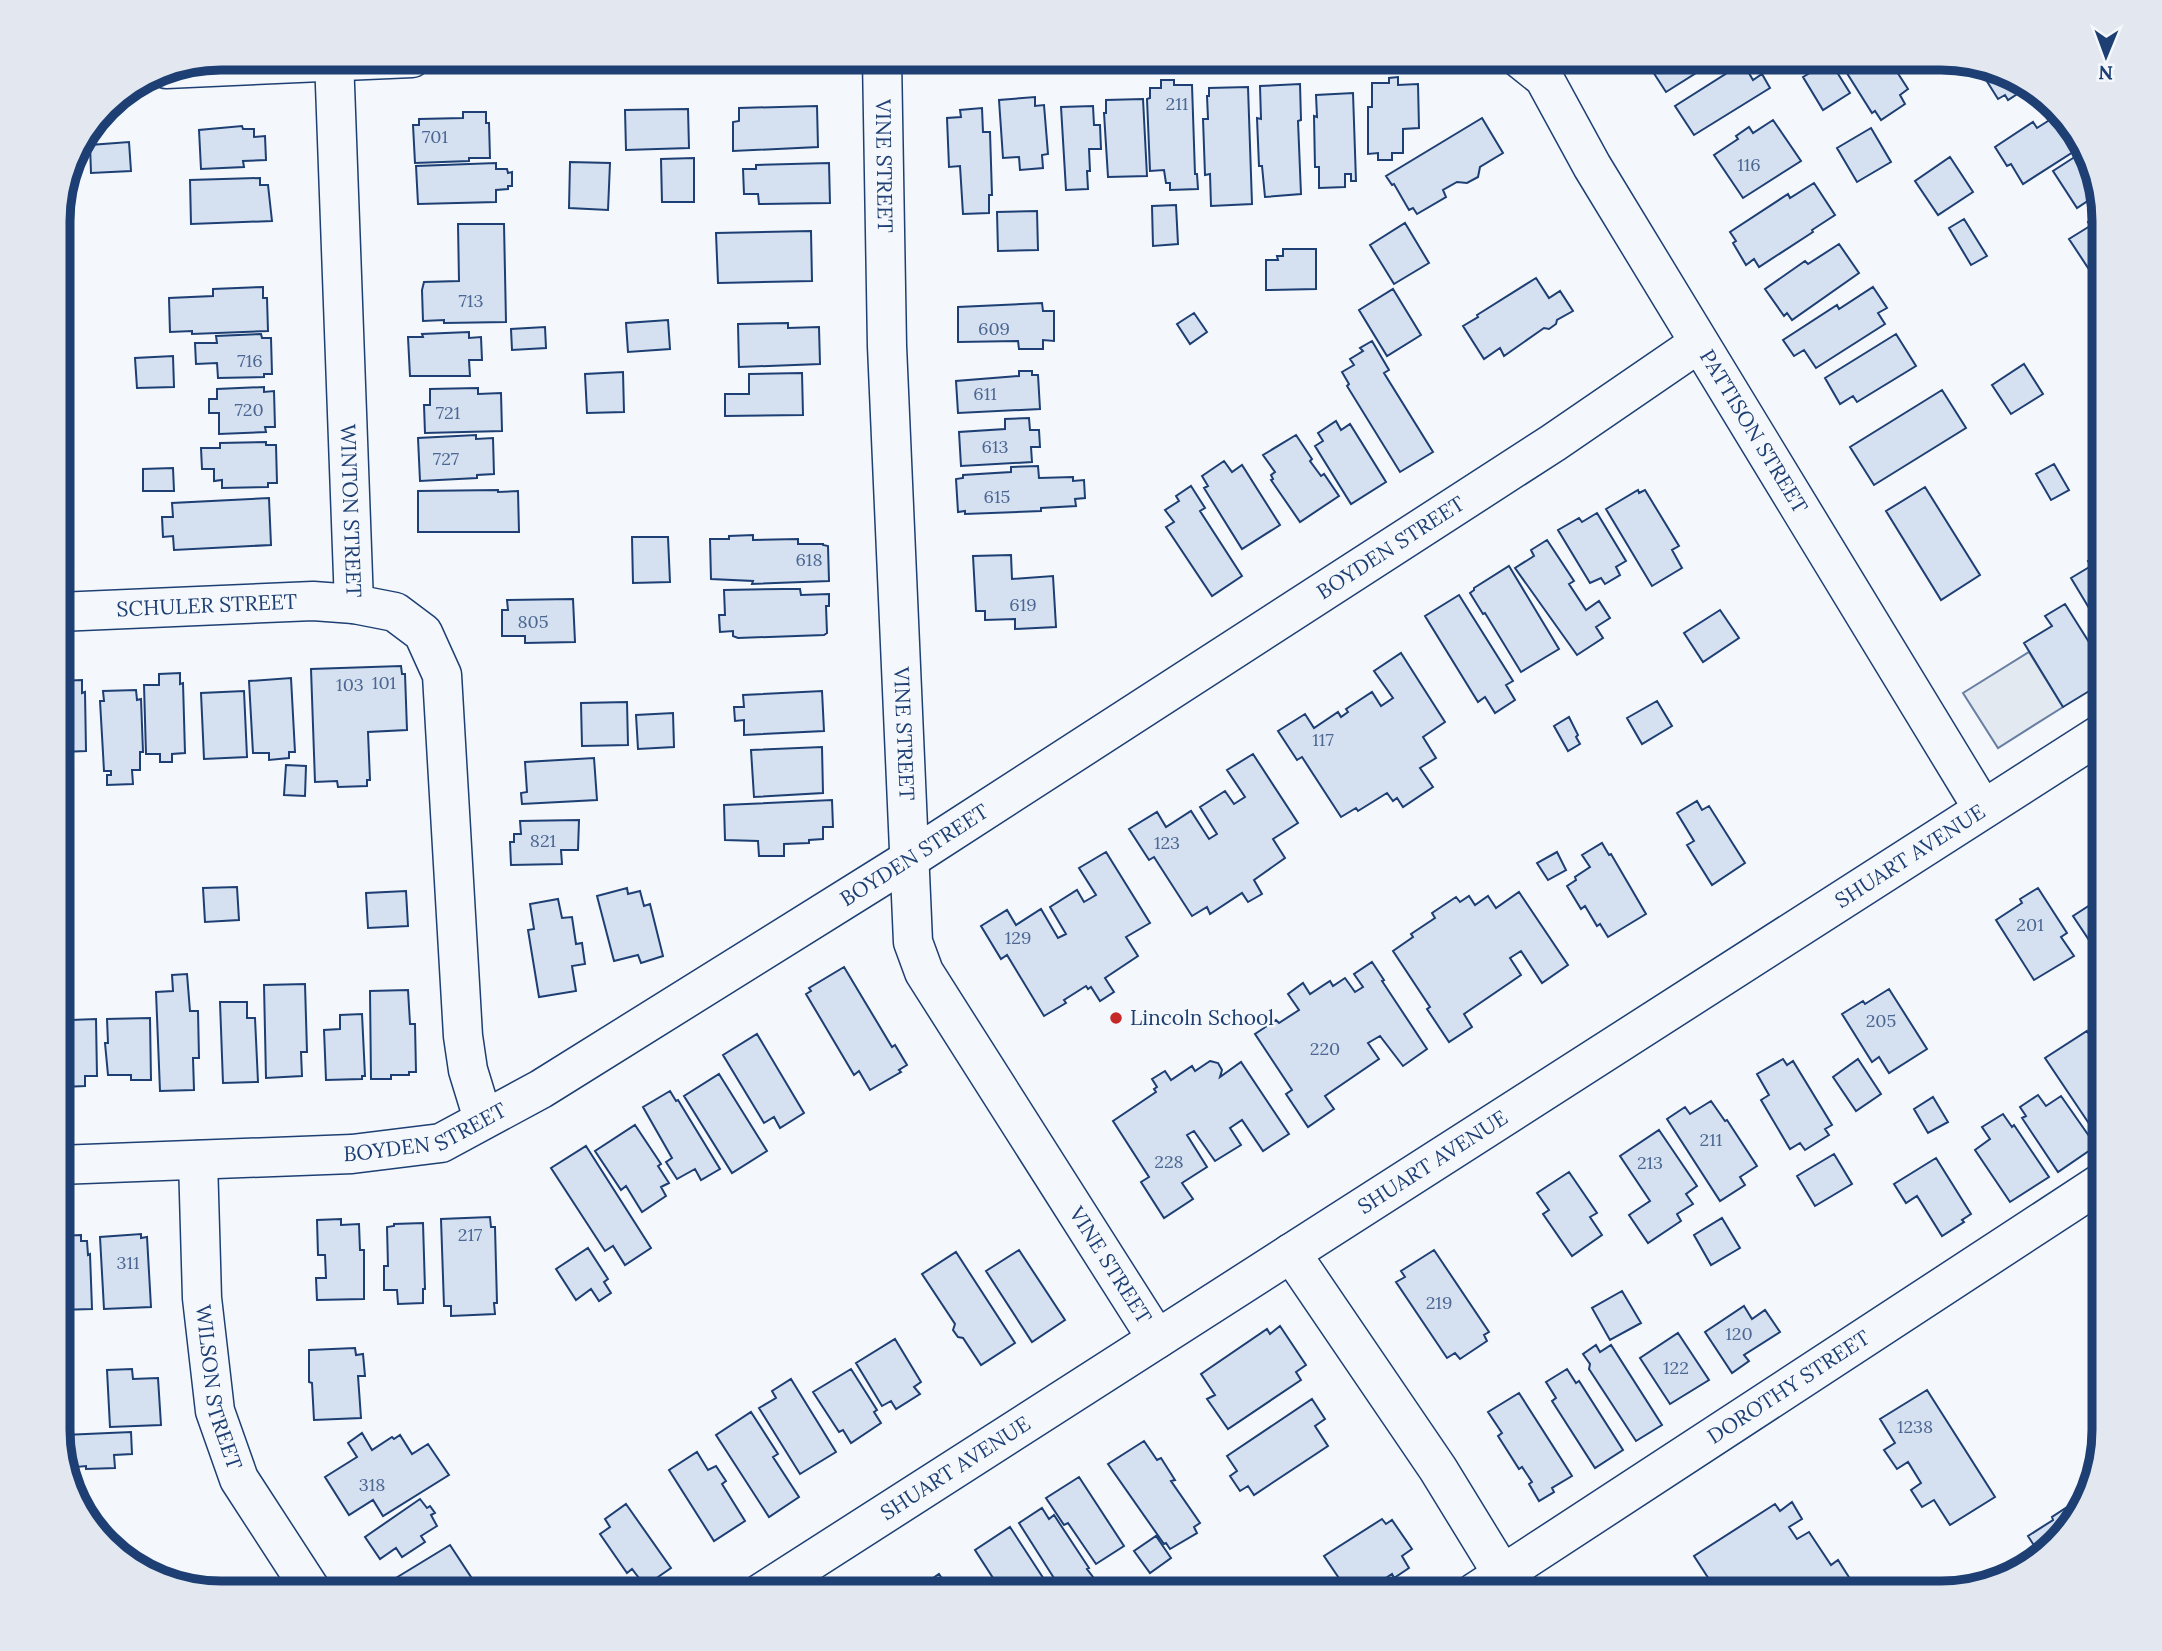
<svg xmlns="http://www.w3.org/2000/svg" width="2162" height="1651" font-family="Lora,serif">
<rect width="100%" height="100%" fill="#f4f7fb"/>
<path fill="#e3e9f0" stroke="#687fa3" stroke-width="2" d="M2029,652L2063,707L1998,748L1963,693Z"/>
<path fill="#d5e0f0" stroke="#1d3f73" stroke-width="2" d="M1644,58H1715L1695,70L1696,73L1666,92Z
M1836,58H1854L1841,66Z
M1864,58H1888L1908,89L1900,95L1905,104L1881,120L1875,111L1872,113L1845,70Z
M1830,61L1850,93L1823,110L1803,77Z
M1743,63L1753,80L1762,74L1770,88L1694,135L1675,106Z
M1986,73L2028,87L2008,100L2005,95L1998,99L1983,75Z
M1398,77V85L1418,84L1419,128L1403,129V153H1392V160H1378V153L1368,154V107H1372V83H1389V78Z
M1161,80H1174V85H1192L1195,174H1197L1198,189L1170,190V183H1166L1164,170L1150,171L1147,99L1150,98V88H1161Z
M1300,84L1301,120L1298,121L1301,194L1265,197L1262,166H1259L1257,118L1261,119L1260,86Z
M1248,87L1252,204L1211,206L1210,174L1205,175L1203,119H1208L1207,96H1209V88Z
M1353,93L1356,181H1351V174H1345V187L1319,188V167H1315L1314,116L1317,117L1316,95Z
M1035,97V106L1044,105L1048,154L1042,155L1043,168L1020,170L1019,157L1003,158L999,100Z
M1143,99L1147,176L1108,177L1104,113H1106V100Z
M817,106L818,147L733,151V122L739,121V108Z
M1093,106L1094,125H1100L1101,149H1089L1090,171H1087L1088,189L1066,190L1061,107Z
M982,108L983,132H990L992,195H989V213L963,214L960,166L949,167L947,118L961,117L960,110Z
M688,109L689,148L626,150L625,110Z
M463,112H486V123H489L490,158H469V161L415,163L413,125H419V119L463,118Z
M2059,114L2084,145L2023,184L2011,164L2007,166L1995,147L2033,122L2037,128Z
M1482,118L1503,153L1480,167L1478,177L1467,183L1457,182L1443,190L1446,197L1417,214L1413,208L1409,210L1394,184L1392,185L1386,176Z
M1773,120L1801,161L1743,198L1714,155L1738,139L1736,136L1749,127L1753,133Z
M242,126L243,129H254V137L265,136L266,160L243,161L244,167L201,169L199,130Z
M1871,128L1891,162L1857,182L1837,148Z
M129,142L131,171L91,173L90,145Z
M2087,149L2098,194L2077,208L2053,171Z
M1950,157L1973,192L1938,215L1915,181Z
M694,158V202H662L661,159Z
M570,162L610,163L608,210L569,208Z
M496,163V169H507L508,173L512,172V186H508V189L496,190V202L418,204L416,166Z
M829,163L830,203L759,204L758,194H744L743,169H756V165Z
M260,178V185H268L272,221L191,224L190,180Z
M1814,183L1835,215L1812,230L1813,232L1759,267L1754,259L1746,265L1733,243L1736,241L1730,232L1788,194L1790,198Z
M65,186L66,215L63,216V229H58V210Z
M1176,205L1178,244L1153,246L1152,206Z
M1037,211L1038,250L998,251L997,212Z
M2100,215L2104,222V274L2096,280L2069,239L2090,226L2088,222Z
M1964,219L1987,256L1971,265L1949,228Z
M1405,223L1429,263L1394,284L1370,245Z
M458,224H504L506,322L444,323V320L423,321L422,290L424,282L459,281Z
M811,231L812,281L718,283L716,233Z
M1839,244L1859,273L1792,320L1787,313L1784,316L1765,289L1805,261L1808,264Z
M1283,249H1316V289L1266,290V260H1278L1277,256H1283Z
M1536,278L1549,298L1560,291L1573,311L1557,320L1556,324L1549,329L1544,328L1504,356L1500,348L1484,359L1463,326L1478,317L1477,315Z
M263,287V298H267L268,331L192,334V331L170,332L169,298L213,296V289Z
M1873,287L1887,308L1878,313L1885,324L1816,368L1804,350L1794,356L1783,340L1837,305L1839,309Z
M1393,289L1421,335L1387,356L1359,310Z
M1042,303L1043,311H1054V341L1043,340V349H1019L1018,341L958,342V307Z
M2104,311V327L2096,316Z
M1194,313L1207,332L1190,344L1177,324Z
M668,320L670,349L628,352L626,323Z
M788,323V328L819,327L820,364L739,367L738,324Z
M545,327L546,348L512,350L511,329Z
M469,332V338L481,337L482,360H469L470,376H410L408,337H423L422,334Z
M261,334L262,338H271L272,374H264V377L218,378L217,363L196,364L195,343H217L216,336Z
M1896,334L1916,366L1857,402L1853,396L1840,404L1825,378Z
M1372,341L1389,370L1384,373L1433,452L1400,472L1347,386L1349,384L1342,372L1354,365L1350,359L1363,351L1360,348Z
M173,356L174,387L137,388L135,358Z
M2024,364L2043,394L2011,414L1992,385Z
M1019,371H1032V375H1038L1040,409L958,413L956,381L1019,376Z
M623,372L624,412L587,413L585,374Z
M802,373L803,415L725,416V394H749V374Z
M264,387V392L274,391L275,427H265L266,432L219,434V413H209V399H217V389Z
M478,388V394L501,393L502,431L425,433L424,405H430V389Z
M1942,390L1966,428L1874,485L1850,447Z
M1029,418L1030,430H1039L1040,447H1031L1032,462L961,466L959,432L1005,429V419Z
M1336,421L1341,430L1350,424L1386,482L1351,504L1315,446L1323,441L1318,433Z
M476,435V439L493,438L494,474L477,475V478L420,481L418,438Z
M1296,435L1312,459L1310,461L1321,476L1324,474L1339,496L1300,522L1271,480L1273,479L1271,475L1275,472L1263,455Z
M266,442V445H276L277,483H268V487L222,488V480L214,481V469H202L201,448H220V443Z
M1224,461L1232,472L1242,465L1280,525L1242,549L1204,488L1208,486L1202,476Z
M2054,464L2069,490L2051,500L2036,474Z
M1038,466L1039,478L1073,477V481L1084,480L1085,498L1075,499L1076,506L1041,508V511L965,514V511L958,512L956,479L963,478V475L1011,472V467Z
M173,468L174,491H143V469Z
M1191,486L1205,508L1200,511L1242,576L1212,596L1166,527L1174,522L1165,510L1179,501L1176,496Z
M1925,487L1980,575L1941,600L1886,511Z
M498,490V492L518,491L519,532H418V491Z
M1638,490L1639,493L1645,490L1679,546L1672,550L1682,568L1652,586L1606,509Z
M269,498L271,545L174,550L173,536L163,537L162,517H173L172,503Z
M1597,513L1626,561L1616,567L1620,575L1605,584L1601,578L1590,583L1558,530L1579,518L1582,522Z
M753,535V540L798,539V544H823V545L828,546L829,581L752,584L753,581L711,579L710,539H729V536Z
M632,537H668L670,582L633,583Z
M1547,540L1574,581L1569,584L1586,610L1599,601L1610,618L1596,627L1603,638L1577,655L1515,568L1534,556L1531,550Z
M2104,551V633L2071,578L2091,566L2088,561Z
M1011,555L1012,579L1053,576L1056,627L1015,629V619L985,620V611H976L973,556Z
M1509,566L1559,649L1521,672L1485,613L1483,614L1470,593L1474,590V588Z
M784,589H800L801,595L829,594V606H826L827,633L824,635L738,638L733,636V631L720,632L719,615H725L724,590Z
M1459,595L1513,681L1506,685L1515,700L1495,713L1485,697L1478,702L1425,616Z
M573,599L575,642L525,643V636H502V610H508L507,600Z
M2065,604L2104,666V682L2063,707L2024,643L2052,626L2045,616Z
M1720,610L1739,638L1703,662L1684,633Z
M1401,653L1445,722L1423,737L1436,758L1420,768L1433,787L1403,807L1397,798L1393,801L1387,793L1358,811L1356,808L1341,817L1302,757L1297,760L1278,731L1305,714L1314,728L1338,712L1341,717L1348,712L1346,709L1372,692L1381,706L1393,698L1374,671Z
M401,666L402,674H405L407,730L368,732L370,780H367V786L338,787L337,781L315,782L311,669Z
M180,673V684L183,683L185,753L172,754V762H160V754H146L144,685H159V674Z
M291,678L295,752H289V758L269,760V753H253L249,681Z
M82,680V693L85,692L86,751L62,752V739L58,740V681Z
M136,690L137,700L141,699L143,752H140V770H132L133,784L107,785V775H111V771H104L103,753L100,701H104L103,691Z
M244,691L247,757L204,759L201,693Z
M822,691L824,731L744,735V720L735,721L734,707H744L743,695Z
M1657,701L1672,726L1642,744L1627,718Z
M627,702L628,745L582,746L581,703Z
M673,713L674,747L638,749L636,715Z
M1569,717L1578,735L1576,737L1580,744L1568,751L1554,726Z
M822,747L823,793L754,797L751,750Z
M1253,754L1298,823L1273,839L1285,858L1254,880L1262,894L1248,902L1242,893L1210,914L1207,907L1192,916L1154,857L1149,860L1129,829L1157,812L1166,827L1191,811L1209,839L1217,834L1200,807L1225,791L1234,804L1245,797L1227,770Z
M594,758L597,800L522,804L521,793L527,792L525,762Z
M286,765L306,766L305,796L284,795Z
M832,800L833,827H823V839L809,840V843L784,844V856H759L758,841L725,840L724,805Z
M1697,801L1702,810L1709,806L1745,863L1712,885L1687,845L1694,841L1677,813Z
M579,820L578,850H561L562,864L511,865L510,842H514V834H521L520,821Z
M1602,843L1609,855L1611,854L1646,914L1608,937L1600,924L1597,926L1585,906L1581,909L1567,886L1576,880L1575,877L1590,867L1582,855Z
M1106,852L1150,923L1126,937L1138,956L1105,978L1114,992L1100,1001L1091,987L1088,989L1086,986L1064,1000L1066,1003L1044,1016L1007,955L1001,959L981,926L1007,910L1016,925L1041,909L1058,938L1066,934L1050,907L1077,890L1084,902L1096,895L1079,868Z
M1557,852L1566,870L1548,880L1537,863Z
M237,887L239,920L205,922L203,888Z
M627,888L628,894L640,891L644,906L650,904L663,956L641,963L638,955L614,961L597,896Z
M2038,888L2067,933L2061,937L2074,956L2034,980L1996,920L2022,903L2020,899Z
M406,891L408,926L368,928L366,893Z
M1519,892L1568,965L1542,983L1521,951L1510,958L1521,975L1464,1014L1472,1027L1449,1042L1427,1009L1430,1007L1393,951L1413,937L1411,934L1435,918L1432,913L1456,897L1460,902L1469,896L1475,905L1488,896L1496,908Z
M2101,898L2104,904V938L2093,946L2073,916Z
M558,899L562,918L572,917L576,944L582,943L585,964L572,966L576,991L539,997L528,930L534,929L530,904Z
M1372,962L1384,980L1382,981L1427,1049L1403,1066L1380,1036L1368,1043L1379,1059L1325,1096L1334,1109L1308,1127L1286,1094L1292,1090L1255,1034L1276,1020L1279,1023L1299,1010L1288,994L1303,983L1310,994L1330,981L1333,986L1345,978L1355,992L1363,987L1354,974Z
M844,967L892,1047L895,1045L907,1065L899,1070L901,1072L870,1090L859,1071L854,1075L806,994L811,991L809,988Z
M187,974L190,1011H198L199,1058H193L194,1090L160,1091L156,992L173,991L172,975Z
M305,984L307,1052H301L302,1076L266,1078L264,985Z
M1889,989L1927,1049L1889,1073L1879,1057L1872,1062L1842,1014L1863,1001L1865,1004Z
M408,990L410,1024H415L416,1072H409V1075H391V1079H371L370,991Z
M220,1002H247V1018H255L258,1082L223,1083Z
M71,1010V1020L96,1019L97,1076H85V1086L63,1087V1077H58V1011Z
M362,1014L365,1076H362V1079L326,1080L324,1030L340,1029V1015Z
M150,1018L151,1080H131V1075H108L105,1043H108L107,1019Z
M2087,1031L2104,1057V1138L2102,1139L2095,1130L2094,1131L2045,1058Z
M757,1034L804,1113L780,1128L774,1117L764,1123L723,1055Z
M1783,1059L1787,1065L1793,1061L1832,1125L1825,1129L1829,1135L1805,1150L1800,1143L1790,1149L1761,1100L1769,1095L1757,1074Z
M1858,1059L1881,1094L1856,1111L1833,1077Z
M1210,1061L1218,1063L1222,1070L1220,1077L1241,1062L1289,1134L1263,1151L1242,1120L1230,1128L1241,1145L1215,1161L1194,1131L1187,1135L1207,1167L1182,1183L1193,1199L1164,1218L1141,1182L1149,1177L1113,1121L1156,1092L1154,1089L1157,1087L1152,1079L1165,1071L1171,1080L1192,1066L1195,1071Z
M719,1074L767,1151L732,1173L684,1096Z
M670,1091L676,1101L678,1100L720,1169L701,1180L695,1169L677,1179L666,1162L672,1158L643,1107Z
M2038,1095L2046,1106L2061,1096L2096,1146L2058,1172L2022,1118L2026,1116L2020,1107Z
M1933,1097L1948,1122L1928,1133L1914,1109Z
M1711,1101L1725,1121L1727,1120L1757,1166L1740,1177L1745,1185L1720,1201L1667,1119L1685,1107L1690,1114Z
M2003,1114L2012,1127L2014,1125L2049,1177L2010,1202L1975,1150L1990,1139L1982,1127Z
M635,1125L661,1164L658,1166L669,1183L661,1187L666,1196L642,1212L626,1186L621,1190L595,1151Z
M1659,1130L1697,1186L1686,1194L1693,1204L1677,1214L1681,1221L1648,1243L1629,1215L1650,1201L1620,1156Z
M586,1146L651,1248L625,1265L613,1246L605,1251L551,1168Z
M1834,1154L1852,1184L1815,1206L1797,1176Z
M1936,1158L1971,1214L1962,1220L1964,1222L1942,1236L1917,1196L1906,1203L1894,1184Z
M1569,1172L1597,1213L1590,1217L1602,1235L1572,1256L1543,1214L1549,1210L1537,1193Z
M490,1217L491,1227H495L497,1303H494L495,1314L451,1316V1306H444L441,1219Z
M1722,1218L1740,1248L1711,1265L1694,1235Z
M341,1219V1225L359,1224L360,1250H364V1299L317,1300L316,1278H326L325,1255H318L317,1220Z
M423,1223L425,1289H423V1303L398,1304L397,1290H384V1266H388L387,1227L394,1226V1224Z
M141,1234V1238L147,1237L151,1307L104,1309L100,1237Z
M81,1235V1241H87L88,1255L90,1254L92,1309L58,1310V1236Z
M588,1248L608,1279L604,1282L611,1293L599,1301L591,1289L576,1300L556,1269Z
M1019,1250L1065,1320L1032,1342L986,1271Z
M1434,1250L1489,1332L1484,1335L1487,1341L1460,1359L1455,1353L1447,1358L1396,1282L1405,1277L1401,1271Z
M956,1252L1015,1343L981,1365L963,1338L958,1337L953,1330L955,1324L922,1274Z
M1622,1291L1641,1323L1610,1340L1592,1308Z
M1744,1306L1752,1319L1765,1310L1780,1332L1744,1355L1749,1361L1732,1373L1705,1332Z
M1280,1326L1306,1365L1296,1372L1301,1380L1228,1429L1207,1399L1215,1395L1201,1374L1267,1329L1270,1334Z
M1678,1333L1709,1380L1670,1404L1640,1358Z
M895,1339L921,1382L914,1387L920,1394L896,1409L891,1401L882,1406L856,1363Z
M1596,1345L1600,1352L1611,1345L1662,1425L1636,1441L1589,1369L1590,1364L1583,1354Z
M355,1348L356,1355L363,1354L365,1376H358L361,1418L314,1420L312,1383L309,1382V1350Z
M132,1369L133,1379L158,1378L161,1425L110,1427L107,1370Z
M851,1369L877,1410L874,1412L881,1423L851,1443L843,1430L839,1432L813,1392Z
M1567,1369L1576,1383L1579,1381L1623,1450L1595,1468L1552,1401L1556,1398L1546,1382Z
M791,1379L836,1452L800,1474L759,1408L776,1398L772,1391Z
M1927,1390L1995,1497L1950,1525L1934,1500L1922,1507L1911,1490L1921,1483L1908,1462L1897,1469L1884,1450L1895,1443L1880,1419Z
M1519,1393L1572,1476L1552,1488L1554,1492L1539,1501L1529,1484L1532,1482L1522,1467L1519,1469L1498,1436L1502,1433L1488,1412Z
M1312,1399L1325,1419L1315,1426L1328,1446L1254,1495L1248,1486L1240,1491L1230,1476L1237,1471L1227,1456Z
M751,1412L778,1454L773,1457L799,1497L769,1517L716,1435Z
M131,1432L132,1454L114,1455L115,1468L86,1469V1466L65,1468L64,1435Z
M362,1433L372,1450L392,1437L394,1439L400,1435L412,1454L428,1444L449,1475L383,1516L373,1500L349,1515L325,1477L357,1457L348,1443Z
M1144,1441L1157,1460L1161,1458L1175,1480L1171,1481L1200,1523L1194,1527L1197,1533L1170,1549L1166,1543L1164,1544L1108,1464Z
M697,1452L708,1470L716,1466L726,1481L722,1484L745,1521L714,1541L669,1470Z
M1079,1477L1124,1546L1096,1564L1068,1523L1064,1525L1046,1498Z
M2081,1498L2070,1530L2040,1555L2028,1536L2053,1520L2052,1517Z
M420,1499L427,1508L430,1506L435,1513L431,1515L437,1526L421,1536L425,1542L402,1557L396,1548L380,1559L365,1537Z
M1792,1502L1802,1519L1789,1527L1797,1539L1809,1532L1831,1565L1838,1560L1859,1593H1711L1716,1590L1694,1556L1775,1504L1780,1511Z
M626,1504L671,1568L645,1586L632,1569L627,1573L600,1534L610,1527L605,1519Z
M1042,1508L1049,1519L1054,1515L1089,1568L1087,1569L1096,1581L1078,1593H1071L1064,1583L1059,1586L1019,1523Z
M1382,1519L1386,1524L1392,1520L1412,1549L1402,1556L1409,1568L1394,1578L1392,1574L1363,1593H1352L1348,1588L1347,1590L1324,1556Z
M1010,1527L1053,1593H994L990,1587L993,1578L975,1550Z
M1156,1536L1171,1558L1150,1573L1134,1551Z
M450,1545L471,1577L444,1593H392L386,1584Z
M939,1574L952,1593H910L907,1588L920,1580L923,1585Z"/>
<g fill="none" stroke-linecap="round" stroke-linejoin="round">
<defs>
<g id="minor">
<path id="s1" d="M334,58L354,604"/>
<path id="s2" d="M882,58L887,346L913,942L924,972L1157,1339"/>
<path id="s3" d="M1519,58L1544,78L1592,166L1983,809"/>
<path d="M166,69L412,58"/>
<path id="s4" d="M58,612L313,601L354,604L395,612L423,633L442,675L463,1036L468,1070L483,1119"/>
<path id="s5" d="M198,1160L202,1298L215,1411L239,1479L313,1593"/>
<path id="s6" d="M58,1165L352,1154L441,1143L541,1089L908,860L1553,443L1699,343"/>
<path d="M1291,1253L1438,1469L1514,1593"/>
<path id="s7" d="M761,1593L2104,732"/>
<path id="s8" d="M1474,1593L2104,1181"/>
</g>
</defs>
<use href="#minor" stroke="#1d3f73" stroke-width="41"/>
<use href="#minor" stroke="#f4f7fb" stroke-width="38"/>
</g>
<circle fill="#c62828" stroke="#f4f7fb" stroke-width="2.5" cx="1116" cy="1018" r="7"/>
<g text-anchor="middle" stroke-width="5" stroke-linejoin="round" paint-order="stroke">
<g font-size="18" fill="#4b6792">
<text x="1177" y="110">211</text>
<text x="435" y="143">701</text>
<text x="1749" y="171">116</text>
<text x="471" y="307">713</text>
<text x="994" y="335">609</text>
<text x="250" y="367">716</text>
<text x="985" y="400">611</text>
<text x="249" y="416">720</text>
<text x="448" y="419">721</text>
<text x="995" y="453">613</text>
<text x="446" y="465">727</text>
<text x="997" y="503">615</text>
<text x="809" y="566">618</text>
<text x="1023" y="611">619</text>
<text x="533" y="628">805</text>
<text x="384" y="689">101</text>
<text x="350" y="691">103</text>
<text x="1323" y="746">117</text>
<text x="543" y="847">821</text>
<text x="1167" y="849">123</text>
<text x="2030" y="931">201</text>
<text x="1018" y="944">129</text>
<text x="1881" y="1027">205</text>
<text x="1325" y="1055">220</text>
<text x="1711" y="1146">211</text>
<text x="1169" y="1168">228</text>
<text x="1650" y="1169">213</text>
<text x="470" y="1241">217</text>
<text x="128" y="1269">311</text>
<text x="1439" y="1309">219</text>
<text x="1739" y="1340">120</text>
<text x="1676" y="1374">122</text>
<text x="1915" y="1433">1238</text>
<text x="372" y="1491">318</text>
</g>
<g font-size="21" fill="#1d3f73" stroke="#f4f7fb">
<text dy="7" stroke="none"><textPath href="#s2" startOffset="108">VINE STREET</textPath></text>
<text dy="7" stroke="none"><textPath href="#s3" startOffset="443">PATTISON STREET</textPath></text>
<text dy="7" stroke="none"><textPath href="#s1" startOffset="453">WINTON STREET</textPath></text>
<text dy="7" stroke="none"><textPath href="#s6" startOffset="1505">BOYDEN STREET</textPath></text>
<text dy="7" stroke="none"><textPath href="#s4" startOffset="149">SCHULER STREET</textPath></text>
<text dy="7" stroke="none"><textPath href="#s2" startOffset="676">VINE STREET</textPath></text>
<text dy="7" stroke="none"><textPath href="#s6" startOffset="938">BOYDEN STREET</textPath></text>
<text dy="7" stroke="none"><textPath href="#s7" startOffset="1365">SHUART AVENUE</textPath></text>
<text dy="7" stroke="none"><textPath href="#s6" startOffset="371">BOYDEN STREET</textPath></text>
<text dy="7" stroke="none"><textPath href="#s7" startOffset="798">SHUART AVENUE</textPath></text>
<text dy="7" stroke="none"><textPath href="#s2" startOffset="1264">VINE STREET</textPath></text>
<text dy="7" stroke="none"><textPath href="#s5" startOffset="229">WILSON STREET</textPath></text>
<text dy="7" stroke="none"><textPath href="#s8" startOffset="376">DOROTHY STREET</textPath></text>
<text dy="7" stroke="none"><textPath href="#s7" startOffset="231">SHUART AVENUE</textPath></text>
</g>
<g font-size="21" fill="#1d3f73" stroke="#f4f7fb" text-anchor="start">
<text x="1130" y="1025">Lincoln School</text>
</g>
</g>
<path d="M0 0H2162V1651H0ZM221 70H1941A151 151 0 0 1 2092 221V1430A151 151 0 0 1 1941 1581H221A151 151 0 0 1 70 1430V221A151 151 0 0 1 221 70Z" fill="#e3e8f0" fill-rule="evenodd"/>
<path fill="none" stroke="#1d3f73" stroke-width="9" d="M221 70H1941A151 151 0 0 1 2092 221V1430A151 151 0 0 1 1941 1581H221A151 151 0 0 1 70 1430V221A151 151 0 0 1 221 70Z"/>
<g transform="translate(2106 56) rotate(181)" stroke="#f4f7fb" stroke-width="5" paint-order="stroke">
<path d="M0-5L12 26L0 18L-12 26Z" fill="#1d3f73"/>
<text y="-10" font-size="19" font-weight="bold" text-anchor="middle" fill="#1d3f73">N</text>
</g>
</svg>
